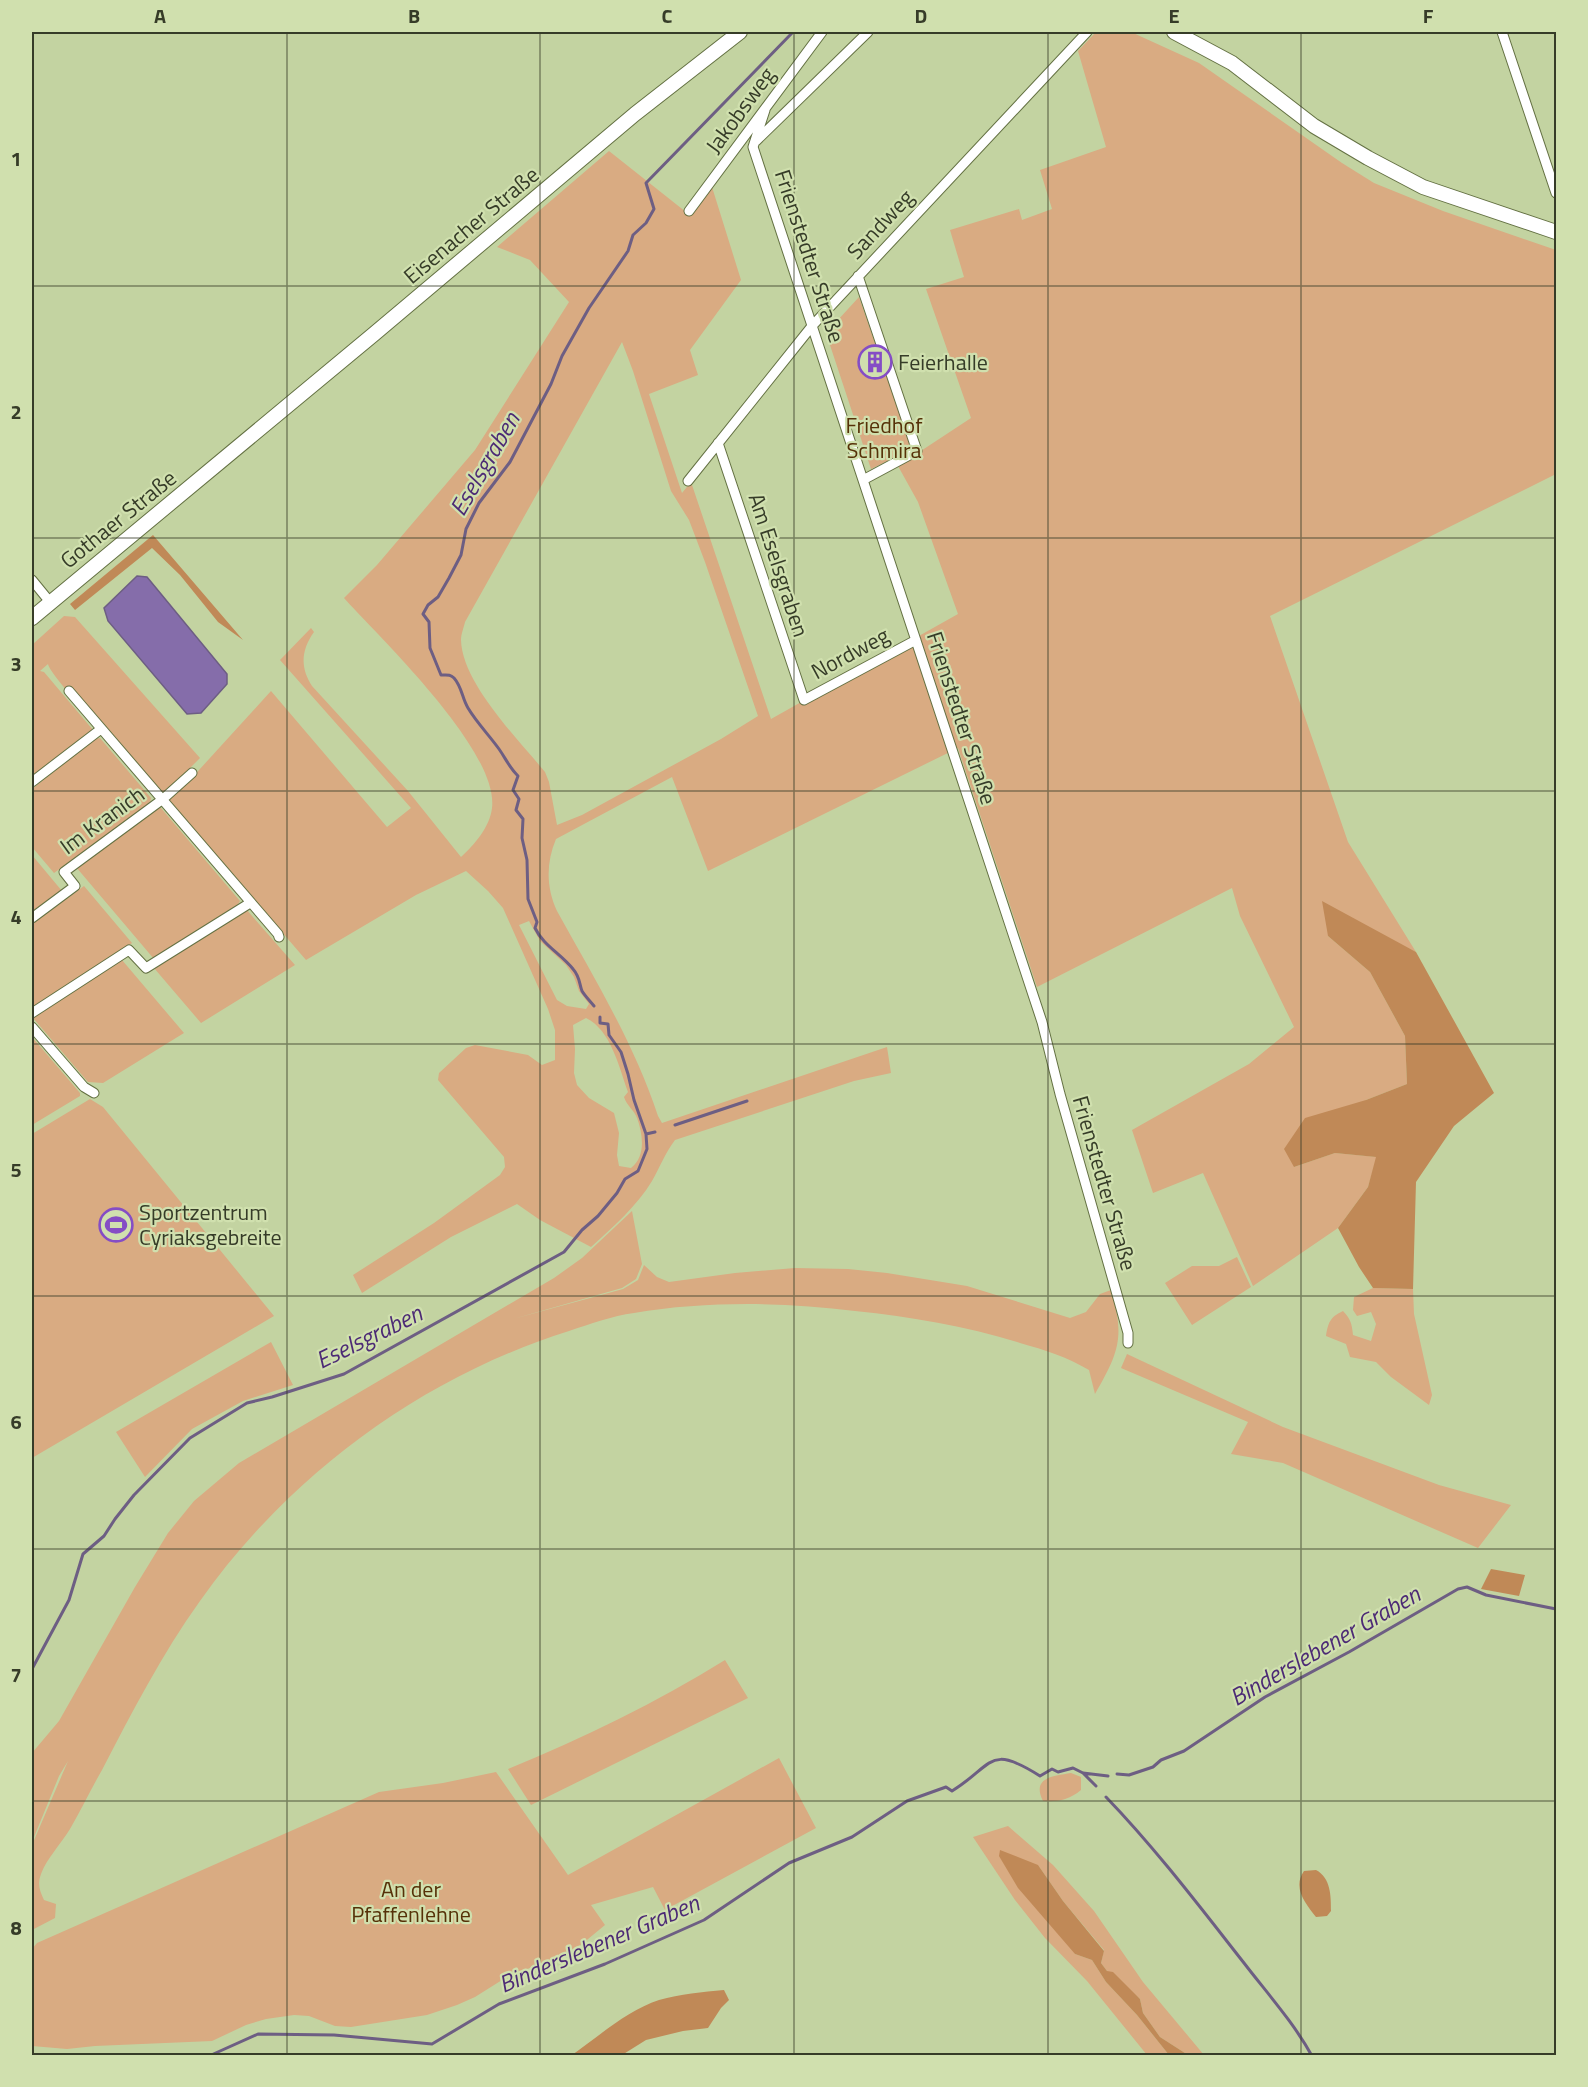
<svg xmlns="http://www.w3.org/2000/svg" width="1588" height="2087" font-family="'Titillium Web',sans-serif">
<rect width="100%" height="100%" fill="#c3d3a1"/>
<path fill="#d9ab82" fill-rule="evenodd" d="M1096,32H1131L1199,63L1342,163L1374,183L1443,211L1556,250V474L1270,616L1348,842L1416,952L1383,936H1328L1370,972L1405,1036L1407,1084L1366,1100L1294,1167L1335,1153L1377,1157L1368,1187L1338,1228L1253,1286L1203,1173L1153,1193L1132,1130L1249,1064L1294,1027L1240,916L1232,888L1037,987L958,748L708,871L672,777L556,839C546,863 546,887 557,911C594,978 634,1043 658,1116L662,1123L887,1047L891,1073L854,1081L675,1140C665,1153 660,1167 652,1181C637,1206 613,1227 591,1247L540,1220L517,1204L451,1237L362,1293L353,1275L434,1223L500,1175L505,1167L504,1157L438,1080L439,1073L466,1048L475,1045L528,1055L542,1065L555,1060V1030L548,1009L503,908L488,891L466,871L416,895L306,960L169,801L170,798L189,781L271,691L387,827L411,808L280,660L311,628L314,632C301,650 300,668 312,686L408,791L461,857C474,845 490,827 492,808C499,751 382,640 344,598L377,565L475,450L569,302L530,260L497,247L609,151L691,216L712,187L741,280L690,350L698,375L649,394L682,493L691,482L771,719L958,614L918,502L898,466L971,418L926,289L964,277L950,230L1019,209L1022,220L1052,209L1040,170L1106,147L1078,51ZM622,342L633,371L671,491L689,520L705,562L758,716L721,739L582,815L557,825L549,782L545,772C518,739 462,683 461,640C461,634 464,627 465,622ZM529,921L540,941L566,965L574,977L579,991L589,1004L586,1009L567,1006L557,1000L519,925ZM586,1018C611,1030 619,1067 628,1092L624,1097C627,1106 634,1110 637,1118C643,1134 646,1157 631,1168L619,1166L617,1155L619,1133L614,1113L589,1098L577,1085L574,1073L575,1049L573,1025Z
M859,297L912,449L871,469L826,333Z
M64,616L75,617L200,758L165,793H162C145,775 51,679 48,664L40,671L44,672L93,730L32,778V645Z
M100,738L151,798L150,803L54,873L32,847V789L95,739Z
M161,808L240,901L237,906L154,959L76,867L156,809Z
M32,855L62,891L32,913Z
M84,886L132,943L32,1009V924Z
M246,909L295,965L201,1023L154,968Z
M122,960L184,1033L103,1083L88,1082L33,1018Z
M32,1037L80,1093V1096L32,1125Z
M90,1099L103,1107L274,1316L32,1458V1134Z
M632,1211L642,1264L636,1279L622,1288L513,1319L623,1289L638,1280L644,1265L657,1277L669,1282L735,1273L795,1268L848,1269L887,1273L967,1286L1070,1318L1086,1312L1100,1294L1111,1290C1125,1337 1119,1352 1095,1394L1089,1370C1067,1357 1045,1350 1020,1343C966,1326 912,1317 855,1311C783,1302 706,1301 634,1313C612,1316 590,1324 569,1331C422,1377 289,1475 200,1601C162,1654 132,1712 102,1770C91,1789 81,1810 70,1829C61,1844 47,1858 41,1874C37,1885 40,1891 44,1900L56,1904L55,1918L32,1930V1845L68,1761L59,1776L32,1842V1753L59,1721L135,1587L168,1533L194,1501L239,1463L554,1278L582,1258Z
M1237,1257L1251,1287L1192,1325L1165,1283L1192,1266H1219Z
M1373,1288L1413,1289L1414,1314L1432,1395L1429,1405L1391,1377L1376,1362L1350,1357L1346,1344L1326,1336C1328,1323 1330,1317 1343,1311C1351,1319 1352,1325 1353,1335L1371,1341L1376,1324L1371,1312L1357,1316L1353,1310L1354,1297Z
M271,1342L293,1385L243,1401L192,1429L145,1477L116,1432Z
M1127,1354L1283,1427L1439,1485L1511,1505L1478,1548L1283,1463L1231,1454L1248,1422L1121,1368Z
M725,1660L748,1698L531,1805L508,1769C583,1738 656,1703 725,1660Z
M779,1758L816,1828L665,1910L653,1887L591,1905L605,1925L582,1944L550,1961L510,1975L475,1997L457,2005L427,2015L351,2027L335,2026L309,2016L294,2015L266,2019L246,2025L212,2041L95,2046L67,2049L32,2046V1949L37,1943L379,1792L443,1783L496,1772L568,1875Z
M1071,1773L1081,1777V1790C1069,1800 1058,1802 1043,1801C1031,1777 1054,1776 1071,1773Z
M1008,1826L1053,1865L1094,1911L1143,1982L1204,2055H1188L1160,2037L1143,2013L1140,1999L1107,1971L1101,1963L1104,1950L1063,1901L1038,1865L1075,1954L1092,1960L1106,1982L1137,2015L1169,2055H1147L1087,1981L1045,1938L1015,1900L973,1837Z"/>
<path fill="#c08957" d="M153,535L243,640L218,622L180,575L152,548L75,610L70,604Z
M1322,901L1416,952L1494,1093L1454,1126L1416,1182L1413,1289L1373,1288L1359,1267L1338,1228L1368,1187L1376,1157L1335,1153L1294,1167L1284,1149L1305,1118L1366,1100L1407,1084L1405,1036L1370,972L1328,936Z
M1491,1569L1525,1575L1519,1596L1481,1589Z
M1000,1850L1038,1865L1063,1901L1104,1951L1101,1963L1107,1971L1113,1972L1140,1999L1143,2013L1160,2037L1188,2055H1169L1137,2015L1106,1982L1092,1960L1075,1954L1018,1888L999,1856Z
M1316,1870C1331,1878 1331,1896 1331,1911L1327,1916L1316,1917C1306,1904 1292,1888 1304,1871Z
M724,1990L729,2000L721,2008L708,2028L683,2031L646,2040L622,2055H572C599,2036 628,2010 659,2000C680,1994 703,1992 724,1990Z"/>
<path fill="#856daa" stroke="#6d5e83" stroke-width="1.5" d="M137,576L147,577L227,674V684L201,713L187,714L108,621L104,608Z"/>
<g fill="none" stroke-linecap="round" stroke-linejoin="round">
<path stroke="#6d5e83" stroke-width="3" d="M594,1006C590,1001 585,996 582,991C579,983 580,977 573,969C561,954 543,945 535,928L537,922L528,899L527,860L522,838L523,819L516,810L519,799L513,790L518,776C509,767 506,759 499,749C489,735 477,723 468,708C462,698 462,687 454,678C450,674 447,675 441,675L430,648L429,622L423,614L428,605L438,597L449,578L461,555L466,529L479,503L510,462L551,384L562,356L589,308L628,251L633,235L646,223L654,209L646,183L793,32
M675,1125L747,1101
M646,1134L655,1132
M32,1669L69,1600L83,1554L104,1536L115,1519L134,1495L190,1438L247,1403L272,1397L344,1374L564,1252L582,1230L598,1216L617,1193L625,1179L638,1171L647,1149L646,1134L634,1100L628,1074L621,1052L609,1035L608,1024L600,1023V1017
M1083,1773L1096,1786
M1117,1774L1129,1775L1153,1767L1161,1760L1184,1751L1265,1697L1349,1652L1458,1589L1467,1587L1486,1595L1556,1609
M1106,1797C1156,1849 1200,1907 1244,1963C1267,1993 1294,2023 1312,2056
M209,2056L258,2034L334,2035L432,2044L499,2004L605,1964L704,1920L789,1863L852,1837L907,1801L946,1787L952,1791C994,1765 988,1743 1040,1776L1052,1769L1058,1772L1073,1768L1083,1773L1108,1776"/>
<defs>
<path id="minor" d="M1502,32L1556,193
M765,110L753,147L1042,1022L1060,1094L1128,1333V1343
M756,141L868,32
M689,211L822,32
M858,276L917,451L863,480
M718,443L804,700L916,640
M688,481L812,326L1087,32
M32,580L50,602
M69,691L278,934L279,937
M32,782L101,729
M32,918L75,886L64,872L163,799L192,773
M32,1013L129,950L146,968L250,903
M32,1027L84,1087L94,1093"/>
<path id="secondary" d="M1174,32L1232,63L1314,126L1368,158L1423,187L1556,232
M32,618L374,334L635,114L740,32"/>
</defs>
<use href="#minor" stroke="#647143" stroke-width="11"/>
<use href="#secondary" stroke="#647143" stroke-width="16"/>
<use href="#minor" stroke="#fff" stroke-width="9"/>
<use href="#secondary" stroke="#fff" stroke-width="14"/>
</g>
<path fill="none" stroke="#363c28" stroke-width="1.5" stroke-opacity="0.55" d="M287,32V2056M540,32V2056M794,32V2056M1048,32V2056M1301,32V2056M32,286H1556M32,538H1556M32,791H1556M32,1044H1556M32,1296H1556M32,1549H1556M32,1801H1556"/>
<defs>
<symbol id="building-ring" viewBox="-11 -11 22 22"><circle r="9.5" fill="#d0e0ae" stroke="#854dc5" stroke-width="1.5"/><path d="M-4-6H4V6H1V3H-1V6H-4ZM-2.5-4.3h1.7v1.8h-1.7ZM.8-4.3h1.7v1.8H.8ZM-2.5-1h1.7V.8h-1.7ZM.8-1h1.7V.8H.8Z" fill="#854dc5"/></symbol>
<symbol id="stadium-ring" viewBox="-11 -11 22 22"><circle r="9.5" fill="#d0e0ae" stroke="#854dc5" stroke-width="1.5"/><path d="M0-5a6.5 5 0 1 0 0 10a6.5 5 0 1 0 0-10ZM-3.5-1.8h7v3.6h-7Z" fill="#854dc5"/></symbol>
</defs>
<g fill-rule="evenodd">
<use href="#building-ring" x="856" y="343" width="38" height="38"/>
<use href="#stadium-ring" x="97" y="1206" width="38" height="38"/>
</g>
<g text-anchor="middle" stroke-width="4.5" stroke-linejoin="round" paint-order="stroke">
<g font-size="22" fill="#363c28" stroke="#d0e0ae">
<text transform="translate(740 110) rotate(-54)" y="8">Jakobsweg</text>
<text transform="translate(880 224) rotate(-47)" y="8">Sandweg</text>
<text transform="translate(471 225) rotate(-40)" y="8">Eisenacher Straße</text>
<text transform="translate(810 256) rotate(72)" y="8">Frienstedter Straße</text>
<text transform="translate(118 519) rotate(-39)" y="8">Gothaer Straße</text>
<text transform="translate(779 565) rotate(72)" y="8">Am Eselsgraben</text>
<text transform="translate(850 653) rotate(-28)" y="8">Nordweg</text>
<text transform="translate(962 718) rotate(72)" y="8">Frienstedter Straße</text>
<text transform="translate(102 820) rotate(-36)" y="8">Im Kranich</text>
<text transform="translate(1105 1183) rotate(74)" y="8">Frienstedter Straße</text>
</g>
<g font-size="22" fill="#363c28" stroke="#d0e0ae" text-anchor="start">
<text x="898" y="370">Feierhalle</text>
<text x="139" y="1220">Sportzentrum<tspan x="139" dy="25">Cyriaksgebreite</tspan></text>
</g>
<g font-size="22" fill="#563108" stroke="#d0e0ae">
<text x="884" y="433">Friedhof<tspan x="884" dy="25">Schmira</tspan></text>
<text x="411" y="1897">An der<tspan x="411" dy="25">Pfaffenlehne</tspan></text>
</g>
<g font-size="24" font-style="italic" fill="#4c2a75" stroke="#d0e0ae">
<text transform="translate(485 464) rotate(-60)" y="8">Eselsgraben</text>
<text transform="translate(369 1337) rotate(-26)" y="8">Eselsgraben</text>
<text transform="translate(1325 1646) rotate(-30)" y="8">Binderslebener Graben</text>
<text transform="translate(599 1944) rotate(-23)" y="8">Binderslebener Graben</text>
</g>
</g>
<rect width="1588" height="2087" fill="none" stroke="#d0e0ae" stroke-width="66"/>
<rect x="33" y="33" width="1522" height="2021" fill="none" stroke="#363c28" stroke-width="2"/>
<g font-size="20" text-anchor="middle" font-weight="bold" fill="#363c28">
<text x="160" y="23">A</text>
<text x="414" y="23">B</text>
<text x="667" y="23">C</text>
<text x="921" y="23">D</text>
<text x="1174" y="23">E</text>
<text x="1428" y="23">F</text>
<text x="16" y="166">1</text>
<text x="16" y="419">2</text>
<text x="16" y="671">3</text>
<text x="16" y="924">4</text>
<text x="16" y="1177">5</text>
<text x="16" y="1429">6</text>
<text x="16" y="1682">7</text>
<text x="16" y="1935">8</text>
</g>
</svg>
